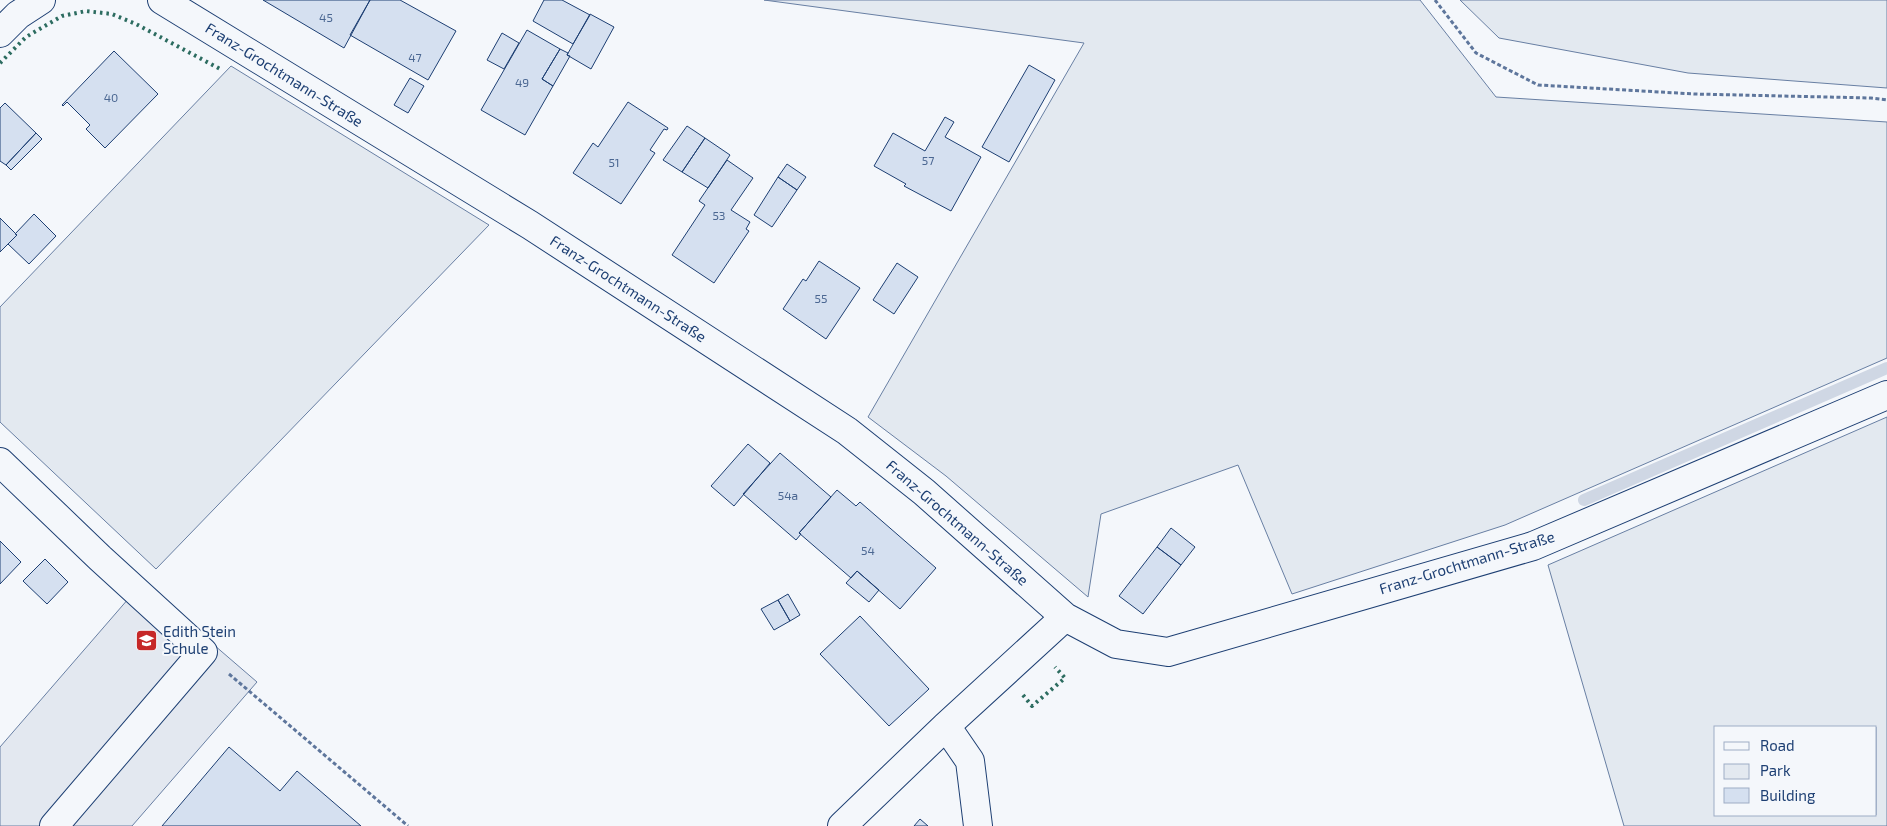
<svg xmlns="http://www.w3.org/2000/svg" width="1887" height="826" font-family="'Exo 2',sans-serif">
<rect width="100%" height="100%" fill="#f4f7fb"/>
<path fill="#e3e9f0" stroke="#687fa3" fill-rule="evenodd" d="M764,0H1420L1496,97L1887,122V358L1505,525L1292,594L1238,465L1101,514L1088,597L946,476L868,417L1084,43Z
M1460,0H1887V88L1688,73L1499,38Z
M231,66L489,225L156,569L0,422V307Z
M1887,417V826H1624L1548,565ZM1716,727H1876V815H1716Z"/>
<path fill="#e3e8f0" stroke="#687fa3" d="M142,583L257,682L132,826H0V747Z"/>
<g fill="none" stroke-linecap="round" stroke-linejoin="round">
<path stroke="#cfd7e4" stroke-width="12" d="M1584,500L1887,368"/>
</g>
<path fill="#d5e0f0" stroke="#1d3f73" d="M263,0H370L344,48Z
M370,0H400L456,31L428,80L350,35Z
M544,0H562L590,15L573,44L533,21Z
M590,14L614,27L591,69L567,55Z
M527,30L560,49L542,79L553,86L525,135L481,110Z
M502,33L519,43L504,69L487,60Z
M560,49L568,53L567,55L570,56L553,86L542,79Z
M114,51L158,94L105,148L86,129L90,125L67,102L63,106L62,105Z
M1029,65L1055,80L1009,162L982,147Z
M410,78L424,86L408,113L394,105Z
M628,102L668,128L667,130L664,129L650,150L655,153L621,204L573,173L593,143L598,147Z
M5,103L36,133L6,165L0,161V108Z
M945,117L954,122L945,137L981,157L951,211L904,186L906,184L874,166L893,133L925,151Z
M687,126L705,138L682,172L663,160Z
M36,133L42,139L11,170L6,165Z
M705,138L730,155L708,188L682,172Z
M727,160L753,178L731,210L750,222L746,229L749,231L714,283L672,255L705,205L699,201Z
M787,164L806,177L797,190L778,177Z
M778,177L797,190L772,227L754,215Z
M34,214L56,236L29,264L8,244L17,235L15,234Z
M0,218L17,235L0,252Z
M819,261L860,288L826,339L783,309L803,279L806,281Z
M897,263L918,277L894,314L873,300Z
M748,444L770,463L734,506L711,486Z
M780,453L831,497L799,533L801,534L796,540L743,494Z
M837,490L856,506L860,502L936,568L900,609L857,571L851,578L799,533Z
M1171,528L1195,547L1181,565L1157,547Z
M0,541L21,562L0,584Z
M1157,547L1181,565L1143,614L1119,596Z
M45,559L68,582L47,604L23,581Z
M857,571L879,590L869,602L846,583Z
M788,594L800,615L790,621L778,600Z
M778,600L790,621L774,630L761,609Z
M860,616L929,689L889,726L820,654Z
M229,747L280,791L297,771L361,826H162Z
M920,819L928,826H914Z"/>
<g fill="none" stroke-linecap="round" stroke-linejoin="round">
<defs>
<path id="minor" d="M162,0L530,225L847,431L924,492L1065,617L1116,644L1168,652L1533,546L1887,395
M0,33L18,15L41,0
M0,462L100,558L203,652L54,826
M946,726L970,761L978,826
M842,826L946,726L1065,617"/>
</defs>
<use href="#minor" stroke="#1d3f73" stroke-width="30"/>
<path stroke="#5e769c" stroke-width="3" stroke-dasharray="4 2.5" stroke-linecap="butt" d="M1435,0L1476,53L1538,85L1694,94L1871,98L1887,100
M229,674L408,826"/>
<use href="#minor" stroke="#f4f7fb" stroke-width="28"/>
<path stroke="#2c6c60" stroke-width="4" stroke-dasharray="2.5 4" stroke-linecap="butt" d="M0,63L26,37L62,16L86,11L112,14L136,24L222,70
M1023,695L1032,706L1065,678L1055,667"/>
</g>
<defs>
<symbol id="school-square" viewBox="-11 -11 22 22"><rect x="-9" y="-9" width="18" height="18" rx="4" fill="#c62828" stroke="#f4f7fb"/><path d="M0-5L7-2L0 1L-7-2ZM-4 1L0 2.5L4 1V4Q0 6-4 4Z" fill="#fff"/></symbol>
</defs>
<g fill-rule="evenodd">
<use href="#school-square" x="134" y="628" width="25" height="25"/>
</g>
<g text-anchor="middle" stroke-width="4" stroke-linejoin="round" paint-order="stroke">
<g font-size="12" fill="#4b6792">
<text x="326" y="22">45</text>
<text x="415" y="62">47</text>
<text x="522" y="87">49</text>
<text x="111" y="102">40</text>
<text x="928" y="165">57</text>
<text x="614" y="167">51</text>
<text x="719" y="220">53</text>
<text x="821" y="303">55</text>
<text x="788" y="500">54a</text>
<text x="868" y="555">54</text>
</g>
<g font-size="15" fill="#1d3f73" stroke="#f4f7fb">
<text transform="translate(284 75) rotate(32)" y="5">Franz-Grochtmann-Straße</text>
<text transform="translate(628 289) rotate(33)" y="5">Franz-Grochtmann-Straße</text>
<text transform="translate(957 523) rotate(41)" y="5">Franz-Grochtmann-Straße</text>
<text transform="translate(1467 563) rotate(-17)" y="5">Franz-Grochtmann-Straße</text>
</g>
<g font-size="15" fill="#1d3f73" stroke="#f4f7fb" text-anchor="start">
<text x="163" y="637">Edith Stein<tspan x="163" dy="17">Schule</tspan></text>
</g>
</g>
<rect x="1714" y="726" width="162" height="90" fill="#f4f7fb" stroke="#9eadc5"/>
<rect x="1724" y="742" width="25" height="8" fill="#f4f7fb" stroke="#9eadc5"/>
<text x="1760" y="751" font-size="15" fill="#1d3f73">Road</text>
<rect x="1724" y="764" width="25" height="15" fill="#e3e9f0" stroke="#9eadc5"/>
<text x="1760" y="776" font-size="15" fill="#1d3f73">Park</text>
<rect x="1724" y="788" width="25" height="15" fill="#d5e0f0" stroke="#9eadc5"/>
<text x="1760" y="801" font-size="15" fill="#1d3f73">Building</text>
</svg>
